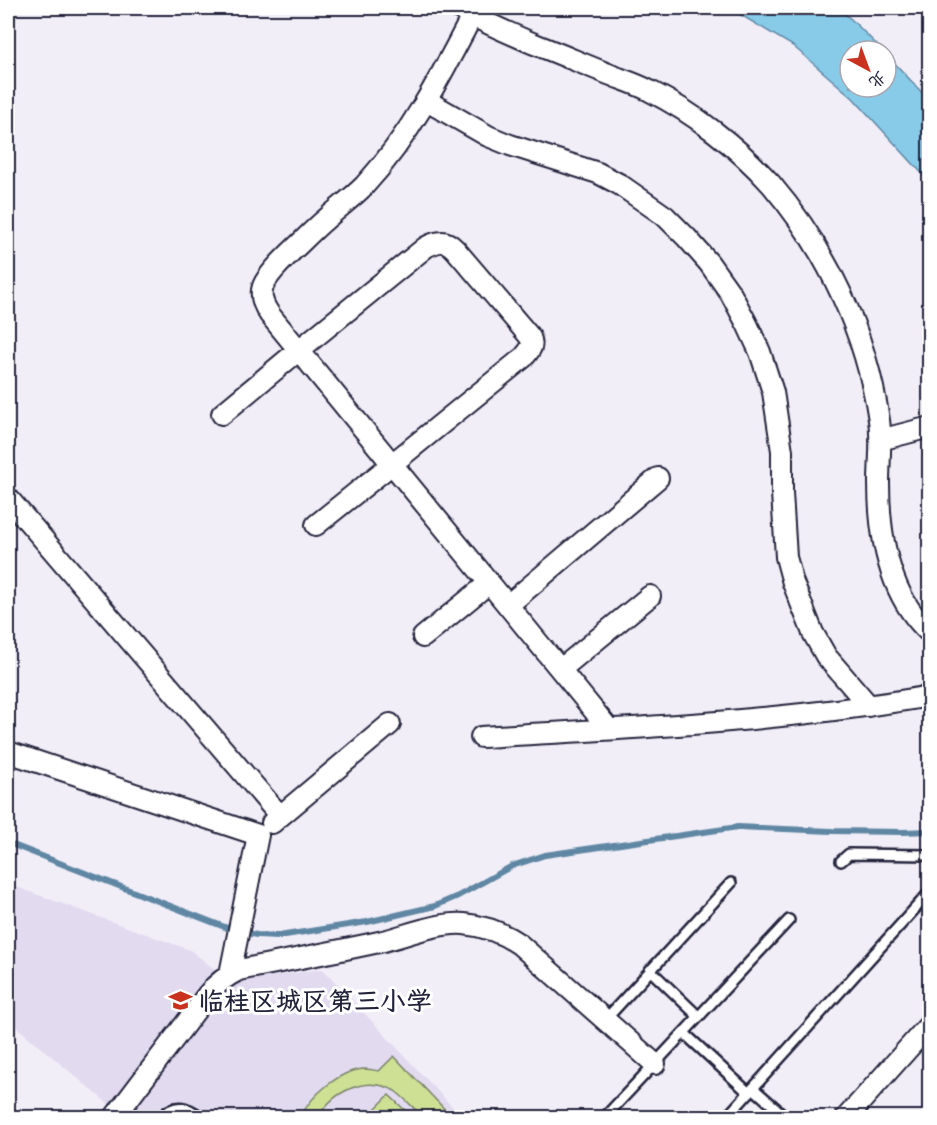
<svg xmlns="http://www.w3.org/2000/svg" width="937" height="1125" font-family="'Indie Flower','LXGW WenKai TC',sans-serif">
<rect width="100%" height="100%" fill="#f2eef8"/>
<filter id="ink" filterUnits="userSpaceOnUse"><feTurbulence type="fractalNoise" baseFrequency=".0167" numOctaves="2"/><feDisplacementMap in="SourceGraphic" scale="12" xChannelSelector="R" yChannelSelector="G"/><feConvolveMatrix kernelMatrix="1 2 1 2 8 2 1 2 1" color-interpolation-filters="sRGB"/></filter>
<g filter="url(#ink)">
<path fill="#e2daef" d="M8,884L190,950L231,982L323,969L462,1117H124L8,1020Z"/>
<path fill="#cde094" stroke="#788168" stroke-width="1.5" d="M394,1056L452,1117H423C414,1109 405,1098 395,1091C366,1074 333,1092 318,1117H301C310,1096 340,1070 364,1069C369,1069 374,1070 379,1071Z
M389,1095L412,1117H367Z"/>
<path fill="#88cbe9" stroke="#5f87a3" stroke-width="1.5" d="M729,8H837L851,19L883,51H850V87H886V54L929,100V181L853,98L793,46Z"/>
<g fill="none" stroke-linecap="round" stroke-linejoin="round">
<path stroke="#5f87a3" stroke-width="6" d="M8,843L235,931L257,935L279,936L367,922L435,906L458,896L512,866L545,855L738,827L832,831L903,832L930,831"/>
<defs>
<path id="lane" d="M841,861L849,854L930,855
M650,970L699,1017
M605,1020L731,883
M684,1033L749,1093
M753,1088L787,1118
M160,1118C176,1102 186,1106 203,1118
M604,1118L789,920
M726,1118L930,892"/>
<path id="street" d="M459,8C482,22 507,32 532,43C560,54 588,66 616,77C627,81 639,85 650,91C694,113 738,147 771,184C828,251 866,333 879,420C882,441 879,462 879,483C879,535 889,596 930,633
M472,16C441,76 410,136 364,186C352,198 338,208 326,219C314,229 304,240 292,251C283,260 272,270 265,282C258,294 263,305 270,315L609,729
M427,101L488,136L510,145L598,173L619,184L665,216L687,238L709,263L731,294L747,324L760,352L773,392L782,451V493L786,557L793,583L813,633L826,656L869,706
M222,414L299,350L426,247C443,238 449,241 460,255L530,337C534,346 530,350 524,357L392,464L316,525
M880,440L930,427
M8,498L280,816
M508,605L658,478
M423,637L489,583
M561,669L650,596
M481,737C631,728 781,722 930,696
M8,752L258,835L230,974
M272,823L390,724
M114,1118L208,994C217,983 226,976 239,970C286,961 333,952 379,942C405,936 438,922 464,924C484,926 503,933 519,944L655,1064
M846,1118L930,1024"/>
</defs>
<use href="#lane" stroke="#22223b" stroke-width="14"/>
<use href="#street" stroke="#22223b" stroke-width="24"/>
<use href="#lane" stroke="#fff" stroke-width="9"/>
<use href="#street" stroke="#fff" stroke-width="20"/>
</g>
</g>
<defs>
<symbol id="school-bare" viewBox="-9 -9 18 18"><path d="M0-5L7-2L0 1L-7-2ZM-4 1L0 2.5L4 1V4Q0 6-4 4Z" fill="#c8321e" stroke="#fff" stroke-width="2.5" paint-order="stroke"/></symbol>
</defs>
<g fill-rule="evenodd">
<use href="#school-bare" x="164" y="984" width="33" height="33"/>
</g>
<g text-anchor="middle" stroke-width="6" stroke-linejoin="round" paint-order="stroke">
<g font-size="26" font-weight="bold" fill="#22223b" stroke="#fff" text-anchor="start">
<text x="198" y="1010">临桂区城区第三小学</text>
</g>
</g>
<rect width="937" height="1125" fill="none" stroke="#fff" stroke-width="30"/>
<rect x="15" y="15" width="907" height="1095" fill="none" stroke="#22223b" stroke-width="2" filter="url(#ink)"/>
<g transform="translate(868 69) rotate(139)"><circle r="28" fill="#ffffff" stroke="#a7a7b1" stroke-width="1.5"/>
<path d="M0-4.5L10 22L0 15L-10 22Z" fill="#c8321e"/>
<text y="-9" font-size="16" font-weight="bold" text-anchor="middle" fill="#22223b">北</text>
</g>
</svg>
